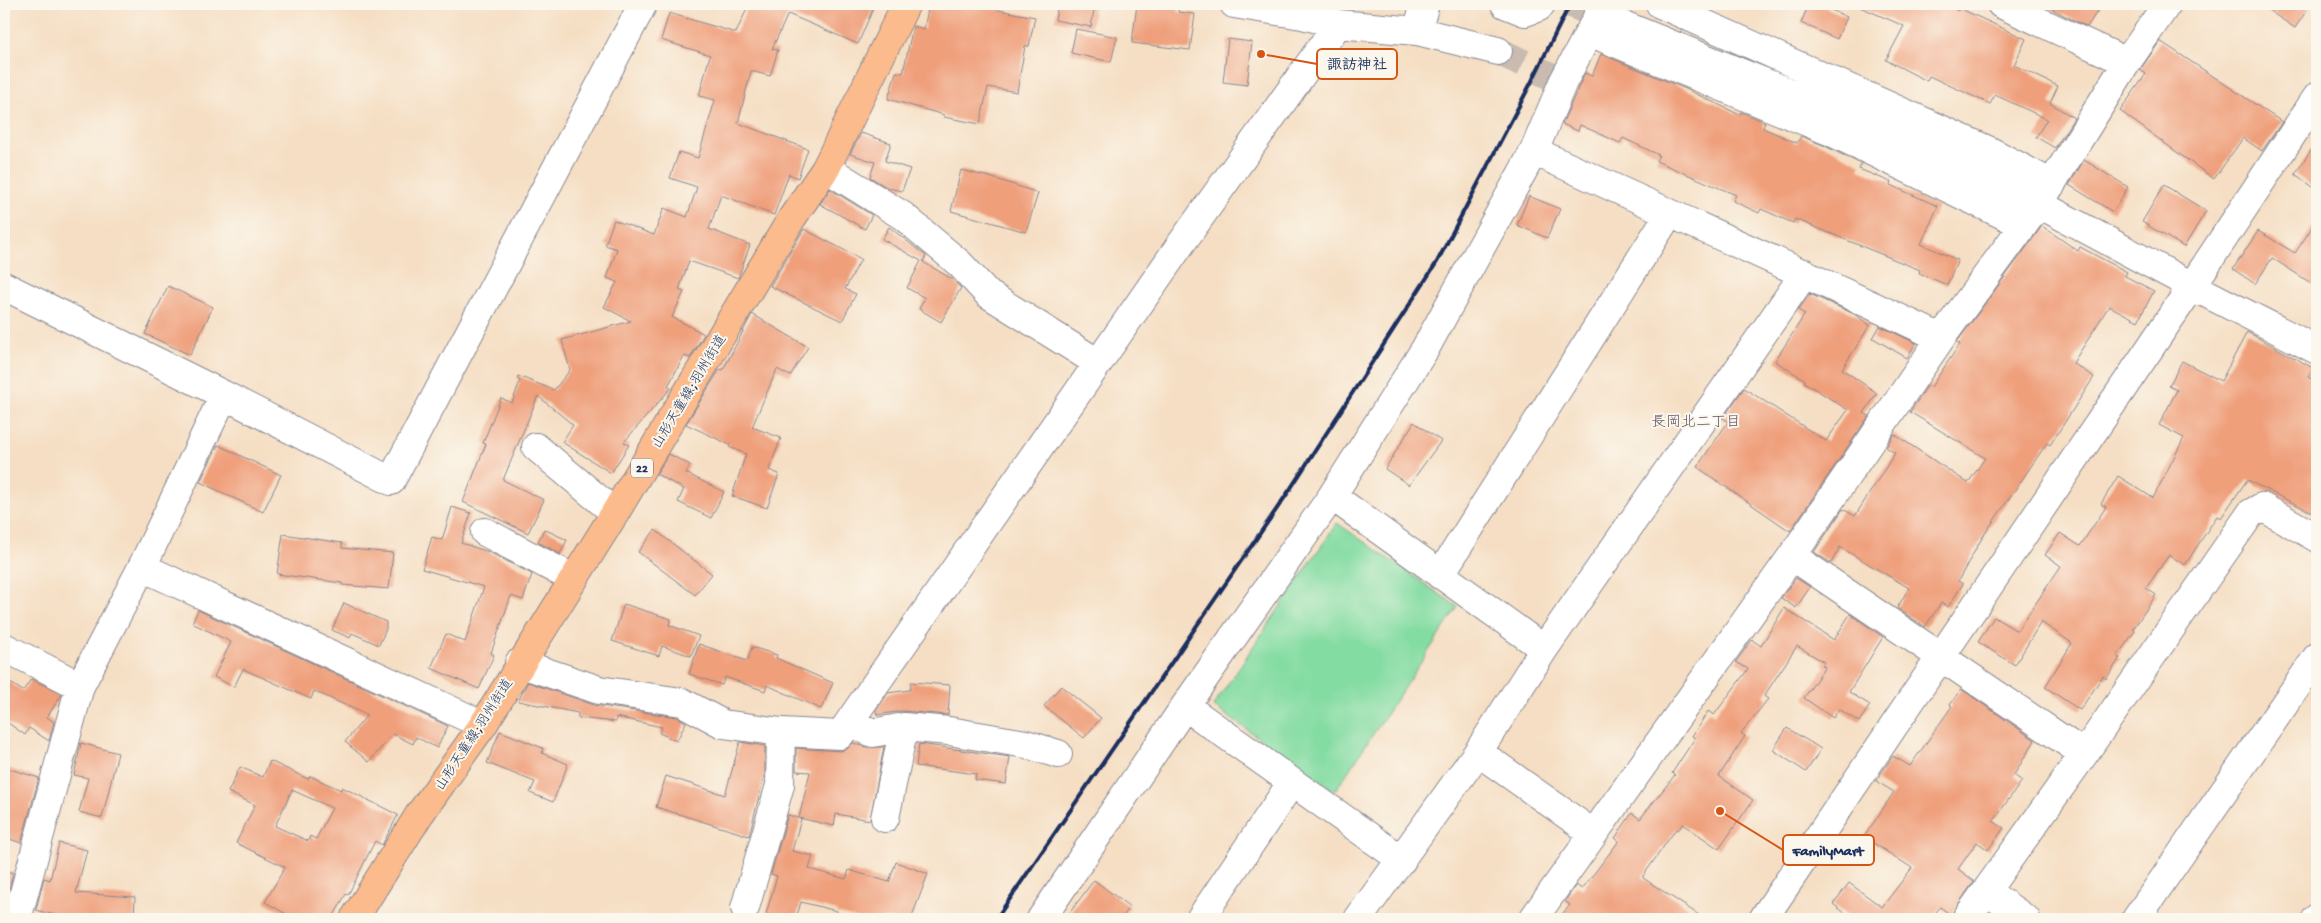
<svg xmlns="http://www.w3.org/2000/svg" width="2321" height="923" font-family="'Gochi Hand','Klee One',sans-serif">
<rect width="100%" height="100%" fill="#fbf7ec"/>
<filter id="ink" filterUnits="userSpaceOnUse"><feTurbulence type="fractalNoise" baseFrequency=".02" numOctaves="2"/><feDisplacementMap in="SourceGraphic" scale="10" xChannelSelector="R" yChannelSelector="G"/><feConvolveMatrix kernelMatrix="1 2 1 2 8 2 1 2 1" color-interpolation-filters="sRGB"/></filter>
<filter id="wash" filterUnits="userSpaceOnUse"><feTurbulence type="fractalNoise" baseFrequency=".0096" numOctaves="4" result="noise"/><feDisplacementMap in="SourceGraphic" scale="20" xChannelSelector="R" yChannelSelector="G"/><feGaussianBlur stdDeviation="1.12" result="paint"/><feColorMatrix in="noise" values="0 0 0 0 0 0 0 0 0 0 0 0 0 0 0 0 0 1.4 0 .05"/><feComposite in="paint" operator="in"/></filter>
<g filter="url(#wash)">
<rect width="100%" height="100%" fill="#f5dec3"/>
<path fill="#83dca2" stroke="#4f8680" d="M1337,523L1458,607L1335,791L1213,706Z"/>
<g id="blocks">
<path fill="#ef9f7a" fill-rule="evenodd" d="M749,4H875L858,44L788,14L772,49L778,50L770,76L751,71L738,123L808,149L798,178L789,174L774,215L721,195L709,229L750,245L738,278L689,261L679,290L684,292L672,317L704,334L690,358L684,356L668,386L671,388L624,442L629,445L611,473L562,442L573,425L538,396L503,480L544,500L528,533L463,502L486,444L483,443L501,398L512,403L520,381L517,378L518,376L554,390L570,370L562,340L631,321L604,307L617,282L607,278L617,249L605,245L614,220L654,235L664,208L687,217L697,187L670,178L679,152L698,158L715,100L699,96L710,55L661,40L669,13L736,33Z
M929,4H967L1035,17L1029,46H1025L1017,92L988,87L980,124L944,117V115L888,99L896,72L903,73L913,26L924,29Z
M1058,4H1095L1091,27L1055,20Z
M1137,4H1180L1178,12L1195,14L1190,50L1132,43Z
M1809,4H1818L1847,17L1837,39L1801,23Z
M1853,4H1943L1958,11L1959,8L2026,39L2014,65L2058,86L2050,103L2074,118L2055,148L2036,137L2047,119L1995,95L1990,104L1929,76L1927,81L1886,60L1904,26Z
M2042,4H2102L2087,27Z
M2259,4H2311L2295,28Z
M1076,29L1117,37L1111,62L1071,53Z
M1228,39L1252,42L1247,85L1223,82Z
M2160,41L2282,122L2262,151L2243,138L2214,179L2120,111L2146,74L2140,70Z
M1601,54L1686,89L1740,115L1741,112L1765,122L1763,128L1797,143L1801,136L1823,145L1861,164L1859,169L1891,182L1890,185L1938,206L1921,244L1958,260L1947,285L1919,273L1920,270L1795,219L1793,223L1761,209L1759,213L1733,201L1736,195L1656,161L1659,155L1623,138L1620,143L1580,125L1578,131L1562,124L1585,73L1592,76Z
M861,133L891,143L885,161L910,169L902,191L888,188L870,177L875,162L850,154Z
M2317,141V190L2295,174Z
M2084,160L2128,187L2113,212L2069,185Z
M961,170L990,177L1038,193L1026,232L951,211Z
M2164,185L2206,211L2184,247L2142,222Z
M830,189L872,215L865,229L820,204Z
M1529,196L1560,209L1547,238L1517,225Z
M2317,220V287L2272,258L2255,284L2233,269L2258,231L2295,253Z
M2042,226L2078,251L2080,247L2127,272L2125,276L2154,291L2138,321L2109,306L2073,363L2094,377L2050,445L2047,443L1982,538L1958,581L1963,584L1948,607L1941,603L1925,627L1897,608L1909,588L1840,547L1831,563L1814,552L1843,509L1855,516L1895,453L1886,447L1894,434L1968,483L1985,458L1910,412L1928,385L1931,387L1960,344L1957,342Z
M889,227L926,256L923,262L952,279L961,288L941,322L919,309L925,298L907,288L921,261L882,239Z
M804,229L861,259L845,289L856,294L842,321L770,286Z
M168,286L213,307L190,355L145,334Z
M1810,294L1854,314L1870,325L1842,369L1877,393L1864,413L1869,416L1790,531L1697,467L1728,422L1723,418L1744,388L1826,441L1848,410L1804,382L1805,380L1775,361L1805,314L1798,310Z
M752,314L808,347L790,376L777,369L752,427L781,438L769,470L779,474L767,508L732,496L746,454L729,447L730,445L686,424L720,369L723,370Z
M1880,326L1916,343L1907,358L1873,338Z
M2247,332L2313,368L2308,377L2317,382V515L2247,480L2221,518L2217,516L2185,565L2169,555L2146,588L2156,595L2133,629L2135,631L2117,656L2120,658L2106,679L2103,676L2080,710L2045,687L2072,643L2041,622L2015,665L1978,642L1994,617L2017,631L2061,566L2045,555L2060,533L2080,546L2106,507L2101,504L2118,476L2153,498L2184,438L2159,425L2177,390L2169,386L2182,361L2221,381Z
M1414,422L1441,441L1409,485L1385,469Z
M218,445L281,475L263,512L200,482Z
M669,454L690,465L686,473L724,492L711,518L678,502L684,489L656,474Z
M452,507L471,513L461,543L489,552L532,574L523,600L511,596L491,653L494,655L479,689L431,668L446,634L465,642L484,587L422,569L432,537L442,540Z
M544,529L567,540L560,554L538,542Z
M655,530L712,574L695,595L638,552Z
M283,534L342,543V548L393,553L389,589L342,585V583L277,574Z
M1796,578L1810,587L1796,608L1781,598Z
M344,603L386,622V629L379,645L352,633L350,638L332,630Z
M624,604L671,619L669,625L699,636L691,656L662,646L659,656L612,641Z
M1784,608L1834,640L1850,614L1883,637L1849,692L1870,705L1859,722L1839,709L1833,718L1804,698L1825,667L1822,665L1824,662L1797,646L1764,696L1768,699L1741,733L1745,736L1719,776L1753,800L1719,849L1683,824L1678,830L1676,829L1643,876V878L1705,919H1558L1570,905L1565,901L1576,885L1582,889L1619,841L1615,838L1632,813L1640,819L1675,775L1672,773L1695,738L1692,736L1708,711L1714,715L1748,669L1736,662L1748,645L1752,640L1761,646Z
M198,610L448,726L437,748L416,737L413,744L393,734L369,762L345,742L367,715L314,691L311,699L243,669L234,687L214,677L231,642L192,623Z
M699,644L747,661L752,647L777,655L776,658L833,683L821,709L767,685L765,691L725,677L722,685L689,674Z
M4,679L23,691L31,679L62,694L47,717L54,722L49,741L29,728L25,735L4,720Z
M528,682L594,705L677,717L686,722L677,741L659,733L662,727L616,717V722L578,718V713L518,701Z
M911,682L950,685L948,715L902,711L877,715L876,711L888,693L910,690Z
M1061,686L1101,718L1084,738L1044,706Z
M1961,689L2035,740L2014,775L2022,781L1993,821L2004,828L1988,850L1977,842L1958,869L1974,881L1951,915L1940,907L1931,919H1853L1833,904L1849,883L1882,907L1912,868L1864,837L1894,792L1876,781L1893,756L1910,766L1952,706L1950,705Z
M1787,728L1821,749L1806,772L1773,750Z
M500,731L543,748L542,753L568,764L553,802L530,793L535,782L487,763Z
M740,742L765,746V773L749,836L656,807L666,776L725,795Z
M81,743L118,753L102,818L79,812L88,778L74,775Z
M853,743L867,747H884L870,820L836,814L834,826L799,818L810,772L796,771V748L840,751L847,749Z
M919,744L1010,757L1006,784L975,780L976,774L916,766Z
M270,761L308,779L310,776L341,790L342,787L398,815L382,845L375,841L348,895L346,894L332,919H295L265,902L285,867L236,843L255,805L228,792L240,767L263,777ZM292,790L332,808L316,839L310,836L308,841L275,826Z
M4,767L39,778L21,843L4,837Z
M788,815L801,819L792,851L813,856L809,869L846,879L849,870L889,882L896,862L928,874L911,919H858L836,913L837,911L801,902L796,919H783L766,914L777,876L771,874Z
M59,843L87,850L76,893L135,897L134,919H71L36,910L44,878L50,880Z
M4,870L13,873L6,901H4Z
M1094,880L1130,907L1121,919H1065Z"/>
</g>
</g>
<g filter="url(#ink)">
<use href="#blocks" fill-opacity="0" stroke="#888690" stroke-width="1"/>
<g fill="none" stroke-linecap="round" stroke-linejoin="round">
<path stroke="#c9bbaf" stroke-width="28" stroke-dasharray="28 14" stroke-linecap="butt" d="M1571,4L1616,22
M1498,51L1563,82"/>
<defs>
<path id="minor" d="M1234,4L1302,15L1338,24L1417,31L1498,51
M1505,4L1525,12L1539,7L1541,4
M1604,4L1563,82L1534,151C1669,214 1806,273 1941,338
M1660,4L1990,151L2052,184
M2001,4L2127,62
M1616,22L1855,119L2039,204L2192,286L2317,350
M1417,31L1425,4
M1589,32L1829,131L2022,224
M826,168L903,216L960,264L988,294L1098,363
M4,286L224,395L391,481L643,4
M536,447L615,513
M1332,496L1425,349L1534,151
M485,532L574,579
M1792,556L2084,754
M142,567L483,725
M1440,575L1669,214
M4,647L80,686
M519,663L599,690L682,702L723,724L781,732L840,735L1178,248L1338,24
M1185,706L1402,860
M850,722L873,733L904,727L949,731L1026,744L1058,754
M1478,752L1594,834
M885,818L904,727
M1986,891L2026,919
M745,908L780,785L781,732
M17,919L80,686L142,567L224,395
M1041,919L1185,706L1332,496L1544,649
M1200,919L1292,782
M1358,919L1478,752L1544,649L1805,273
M1533,919L1792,556L1941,338L2039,204L2127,62L2167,4
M1763,919L2192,286L2317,97
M1966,919L2084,754L2251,513L2262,507L2317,538
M2136,919L2317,657
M2316,919L2317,918"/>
<path id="major" d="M354,919L419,815L483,725L615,513L792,218L826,168L906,4"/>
</defs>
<use href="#minor" stroke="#888690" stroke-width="30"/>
<use href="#major" stroke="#888690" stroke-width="30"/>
<use href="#minor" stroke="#fff" stroke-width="28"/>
<use href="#major" stroke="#fbbb8c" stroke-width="28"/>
<path stroke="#1b2f5e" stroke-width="4" d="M996,919L1289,491L1437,262L1531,83L1570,4"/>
</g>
</g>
<g text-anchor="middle" stroke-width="4" stroke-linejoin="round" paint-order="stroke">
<rect fill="#fbf7ec" stroke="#5e6b89" stroke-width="1" x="631" y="458.5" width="22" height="19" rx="4"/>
<g font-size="12" font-weight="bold" fill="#1b2f5e">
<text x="642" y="472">22</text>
</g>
<g font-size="14" fill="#1b2f5e" stroke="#fbf7ec">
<text transform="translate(688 391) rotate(-59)" y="5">山形天童線;羽州街道</text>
<text transform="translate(473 734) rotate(-57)" y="5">山形天童線;羽州街道</text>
</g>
<g font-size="15" fill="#655668" stroke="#fbf7ec">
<text x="1696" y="426">長岡北二丁目</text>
</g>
</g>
<path fill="none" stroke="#d45514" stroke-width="2" d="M1261 54L1317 64M1720 811L1783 850"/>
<g fill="#d45514" stroke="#fbf7ec" stroke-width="2">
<circle cx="1261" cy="54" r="5"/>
<circle cx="1720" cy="811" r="5"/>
</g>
<g fill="#fbf7ec" stroke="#d45514" stroke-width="2">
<rect x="1317" y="49" width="80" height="30" rx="5"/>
<rect x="1783" y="835" width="91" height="30" rx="5"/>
</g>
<g font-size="15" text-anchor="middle" font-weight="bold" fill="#1b2f5e">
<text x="1357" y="69">諏訪神社</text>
<text x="1828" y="855">FamilyMart</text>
</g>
<rect width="2321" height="923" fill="none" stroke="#fbf7ec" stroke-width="20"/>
</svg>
